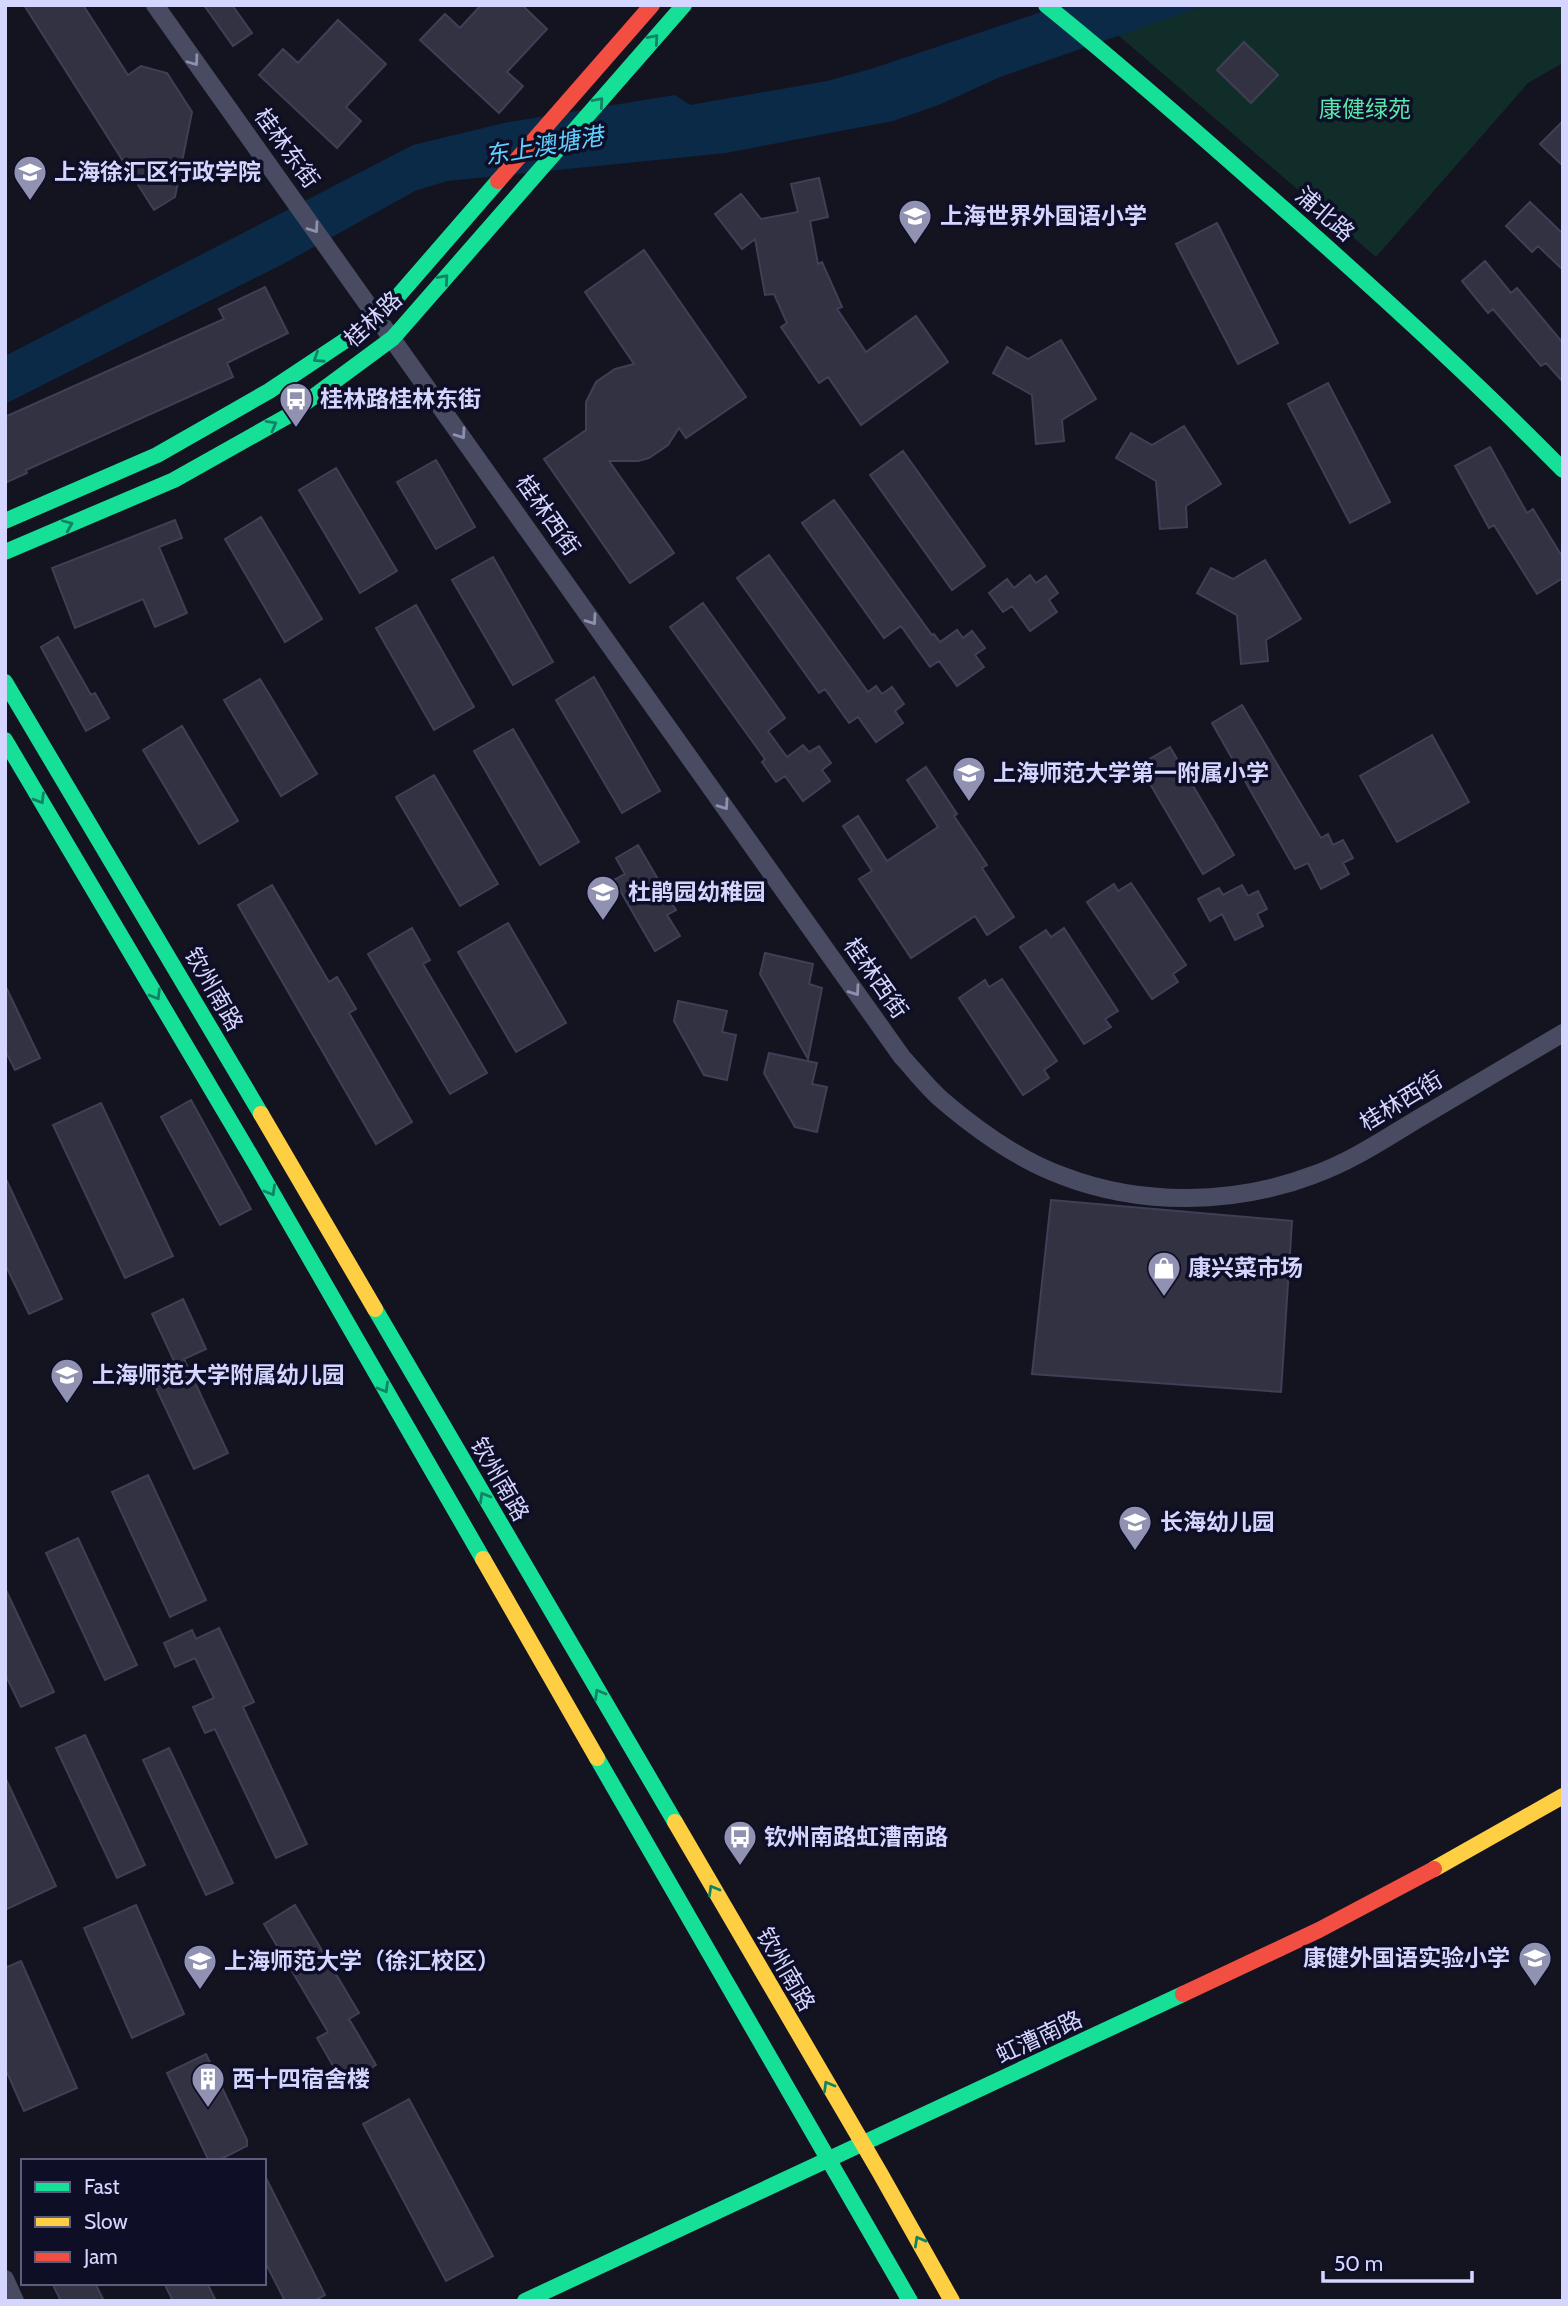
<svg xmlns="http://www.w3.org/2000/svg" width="1568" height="2306" font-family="Cabin,'Noto Sans SC',sans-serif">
<rect width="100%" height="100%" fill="#141421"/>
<path fill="#112d2a" d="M1206,5H1563V63L1528,83L1376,257L1118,35Z"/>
<path fill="#0a2a47" d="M1062,5H1206L1000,77L941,104L893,121L726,153L447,181L415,191L285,263L5,404V356L413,145L504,123L675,95L690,105L827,81L874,68Z"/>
<path fill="#323243" stroke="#3f3f55" stroke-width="2" d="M24,5H83L128,75L141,66L167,73L192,112L175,197L154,210Z
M204,5H232L252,33L233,46Z
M481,5H522L547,29L507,72L523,86L499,113L420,40L445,14L460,28Z
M338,20L386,64L346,107L361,121L337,148L259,75L283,49L298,63Z
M1244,42L1278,75L1251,103L1217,70Z
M1563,121V166L1540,144Z
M819,178L828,217L810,221L818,264L822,262L842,307L837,309L866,352L916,316L948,362L861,425L828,377L819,383L781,327L787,323L774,294L765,295L755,239L742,249L715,214L741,194L761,219L798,212L791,184Z
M1530,202L1563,234V270L1538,246L1532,252L1506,226Z
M1217,223L1278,343L1238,364L1176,244Z
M644,250L746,397L686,438L679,428L668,445L649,458L638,461H609L674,553L630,583L544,459L586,430V402L596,382L615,369L634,364L585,292Z
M1485,261L1511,293L1517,288L1563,343V382L1546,363L1541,366L1493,309L1488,313L1462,281Z
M265,287L288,333L227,363L233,377L26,470L27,473L5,483V417L224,319L219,309Z
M1061,340L1096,399L1062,420L1064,441L1036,444L1032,395L993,373L1007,347L1028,359Z
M1328,383L1390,502L1350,523L1288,404Z
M1184,426L1221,484L1186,506L1187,527L1160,529L1156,481L1116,458L1131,433L1152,445Z
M1490,447L1527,513L1533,509L1563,558V578L1537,594L1494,525L1489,528L1455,466Z
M903,451L985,566L952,590L870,475Z
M436,460L475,527L436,549L397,482Z
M336,468L397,571L360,593L299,490Z
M834,500L932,635L934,634L940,642L957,630L963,638L972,631L985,648L975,655L984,667L957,686L939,661L930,667L901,626L884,638L802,523Z
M261,517L322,619L285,642L225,539Z
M175,520L182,538L159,547L187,613L155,627L143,599L75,628L52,568Z
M769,555L868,692L876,686L882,694L892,687L904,704L895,711L903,723L876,742L858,717L849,723L825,689L819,693L737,578Z
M493,557L553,662L513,685L452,580Z
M1265,560L1301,619L1266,640L1268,661L1241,664L1237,615L1197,593L1211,568L1233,579Z
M1030,575L1036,583L1046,576L1058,593L1049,600L1057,612L1030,631L1012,606L1003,612L989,593L1007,579L1014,588Z
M703,603L785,718L768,731L787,757L803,745L809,752L819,746L831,763L822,770L830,781L803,801L785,776L776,782L762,762L765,759L670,627Z
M416,605L474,707L434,730L376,628Z
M58,637L91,695L95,693L109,718L86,731L41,647Z
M594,677L660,791L622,813L556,700Z
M260,679L317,774L281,796L224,700Z
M1242,705L1321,838L1328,834L1333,845L1343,840L1353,858L1343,863L1349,874L1321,889L1308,863L1295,869L1212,723Z
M182,726L238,821L199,844L143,750Z
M513,729L579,842L540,865L474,751Z
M1432,735L1469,802L1397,842L1360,776Z
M1170,747L1234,855L1203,874L1139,765Z
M926,767L957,814L954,816L987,865L982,868L1014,917L987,935L975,916L911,958L859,879L872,871L843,826L858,816L887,861L938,827L907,780Z
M434,775L498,884L460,906L396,797Z
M638,845L676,910L667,915L680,936L655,951L614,880L625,874L616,858Z
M1131,883L1186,965L1173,974L1178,982L1152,999L1087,902L1114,884L1118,891Z
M272,885L329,982L337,977L356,1009L349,1013L412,1122L376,1144L238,905Z
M1242,885L1248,896L1258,891L1267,909L1257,914L1263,926L1235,940L1222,914L1210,921L1198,899L1219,888L1223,895Z
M508,923L566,1023L516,1052L458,952Z
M412,928L430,960L423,964L487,1073L450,1094L368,954Z
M1064,928L1118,1011L1105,1019L1111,1027L1084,1044L1020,947L1046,930L1051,937Z
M765,953L813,964L809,984L822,988L808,1059L760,974Z
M1002,979L1057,1061L1044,1070L1049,1078L1023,1095L959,998L985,980L989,987Z
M5,985L40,1058L15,1070L5,1050Z
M678,1001L727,1011L722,1032L736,1035L727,1080L704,1075L674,1021Z
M769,1053L817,1063L812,1084L827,1087L817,1132L795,1127L764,1073Z
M191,1100L251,1209L220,1225L161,1117Z
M101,1103L173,1256L125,1278L53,1125Z
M5,1177L62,1299L29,1314L5,1264Z
M1051,1200L1292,1221L1281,1392L1032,1374Z
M183,1299L206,1349L184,1359L228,1453L194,1469L150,1375L175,1363L152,1314Z
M148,1475L206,1600L170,1617L112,1492Z
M78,1538L137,1665L105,1680L46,1553Z
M5,1588L54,1692L21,1707L5,1674Z
M219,1628L254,1702L243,1707L307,1844L276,1858L215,1729L205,1733L193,1707L214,1698L195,1658L175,1667L164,1643L192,1630L196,1639Z
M85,1735L145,1865L117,1878L56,1748Z
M169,1748L233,1883L206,1895L143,1760Z
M5,1777L56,1886L5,1910Z
M136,1905L184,2014L132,2038L84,1928Z
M295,1905L359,2013L349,2019L376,2065L344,2085L317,2038L328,2032L264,1924Z
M21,1961L77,2088L24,2111L5,2068V1968Z
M206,2054L247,2140V2146L217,2161H209L167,2073Z
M409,2099L493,2256L446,2281L363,2124Z
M264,2174L325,2295L314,2301H285L264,2260Z
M52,2283H95L104,2301H61Z
M164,2283H207L216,2301H173Z"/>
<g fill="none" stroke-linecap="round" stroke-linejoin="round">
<path stroke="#484b62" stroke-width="18" d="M155,5L902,1057C915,1071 927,1087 942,1100C977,1130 1019,1160 1063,1176C1141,1206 1235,1205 1313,1175C1350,1162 1383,1140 1416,1120C1465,1091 1514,1062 1563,1033
M5,2279L15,2301"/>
<path stroke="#16e098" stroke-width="16" d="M1046,5C1119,64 1190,126 1260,188C1364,279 1466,371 1563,470
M5,521L157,455L269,391L379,318L498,181
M5,552L174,480L286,417L393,338L684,5
M5,682L261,1114
M5,740L255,1163L483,1559
M375,1309L675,1822
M597,1758L910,2301
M525,2301L1183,1994"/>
<path stroke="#ffcf43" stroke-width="16" d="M261,1114L375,1309
M483,1559L597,1758
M675,1822L880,2173L952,2301
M1434,1869L1563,1796"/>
<path stroke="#f24e42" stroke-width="16" d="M498,181L652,5
M1183,1994L1319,1930L1434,1869"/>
</g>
<defs><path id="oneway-chevron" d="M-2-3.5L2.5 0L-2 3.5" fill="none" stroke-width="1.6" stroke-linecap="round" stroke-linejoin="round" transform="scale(1.75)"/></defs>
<g stroke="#128265">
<use href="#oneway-chevron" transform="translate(654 39) rotate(-49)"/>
<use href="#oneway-chevron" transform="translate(599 102) rotate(-49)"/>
<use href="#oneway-chevron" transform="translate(444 279) rotate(-49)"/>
<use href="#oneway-chevron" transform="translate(318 358) rotate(147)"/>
<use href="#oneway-chevron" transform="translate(272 425) rotate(-29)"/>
<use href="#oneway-chevron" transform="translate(68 525) rotate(-23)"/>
<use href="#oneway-chevron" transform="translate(40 799) rotate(59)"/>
<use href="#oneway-chevron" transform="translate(156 995) rotate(59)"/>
<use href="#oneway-chevron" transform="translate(271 1191) rotate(60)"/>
<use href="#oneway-chevron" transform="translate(384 1388) rotate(60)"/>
<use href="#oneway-chevron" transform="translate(484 1497) rotate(-120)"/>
<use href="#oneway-chevron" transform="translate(599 1694) rotate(-120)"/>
<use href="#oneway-chevron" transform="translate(713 1890) rotate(-120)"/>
<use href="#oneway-chevron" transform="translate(828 2086) rotate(-120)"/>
<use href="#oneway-chevron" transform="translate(919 2241) rotate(-119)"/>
</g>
<g stroke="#8e90b0">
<use href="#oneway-chevron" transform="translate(194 61) rotate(54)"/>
<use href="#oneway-chevron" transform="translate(314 228) rotate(55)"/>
<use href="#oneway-chevron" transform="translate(461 434) rotate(55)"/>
<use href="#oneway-chevron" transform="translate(592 620) rotate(55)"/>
<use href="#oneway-chevron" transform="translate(724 805) rotate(55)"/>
<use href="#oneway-chevron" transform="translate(855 991) rotate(55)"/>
</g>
<defs>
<symbol id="school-pin" viewBox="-11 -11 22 30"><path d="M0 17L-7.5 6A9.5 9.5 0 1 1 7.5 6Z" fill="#9192b1" stroke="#0e0e27"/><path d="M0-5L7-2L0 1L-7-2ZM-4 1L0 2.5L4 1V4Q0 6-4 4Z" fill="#fff"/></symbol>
<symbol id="bus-pin" viewBox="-11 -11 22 30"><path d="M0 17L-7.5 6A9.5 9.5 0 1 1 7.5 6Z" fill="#9192b1" stroke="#0e0e27"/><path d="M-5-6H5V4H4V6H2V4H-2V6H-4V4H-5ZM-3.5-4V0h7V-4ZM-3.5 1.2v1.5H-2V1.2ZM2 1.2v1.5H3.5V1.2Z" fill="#fff"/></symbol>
<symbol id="shop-pin" viewBox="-11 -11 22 30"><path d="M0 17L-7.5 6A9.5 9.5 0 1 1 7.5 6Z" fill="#9192b1" stroke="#0e0e27"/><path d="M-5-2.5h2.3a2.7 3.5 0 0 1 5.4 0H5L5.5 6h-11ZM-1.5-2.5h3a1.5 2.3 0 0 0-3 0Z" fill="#fff"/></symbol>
<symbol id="university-pin" viewBox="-11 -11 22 30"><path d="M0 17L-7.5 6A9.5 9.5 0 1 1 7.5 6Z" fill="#9192b1" stroke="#0e0e27"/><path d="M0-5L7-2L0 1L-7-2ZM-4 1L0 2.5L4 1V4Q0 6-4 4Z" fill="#fff"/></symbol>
<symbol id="building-pin" viewBox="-11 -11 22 30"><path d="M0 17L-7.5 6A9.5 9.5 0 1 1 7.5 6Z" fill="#9192b1" stroke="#0e0e27"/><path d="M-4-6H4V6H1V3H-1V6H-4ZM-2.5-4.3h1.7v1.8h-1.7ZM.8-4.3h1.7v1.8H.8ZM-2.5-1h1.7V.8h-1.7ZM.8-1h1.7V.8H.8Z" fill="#fff"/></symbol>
</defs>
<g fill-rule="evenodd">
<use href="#school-pin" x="11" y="153" width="38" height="52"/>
<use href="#school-pin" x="896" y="197" width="38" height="52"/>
<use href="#bus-pin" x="277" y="380" width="38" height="52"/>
<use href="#school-pin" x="950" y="754" width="38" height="52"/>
<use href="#school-pin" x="584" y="873" width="38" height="52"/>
<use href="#shop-pin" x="1145" y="1249" width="38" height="52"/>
<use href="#school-pin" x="48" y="1356" width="38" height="52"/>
<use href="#school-pin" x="1116" y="1503" width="38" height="52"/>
<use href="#bus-pin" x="721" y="1818" width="38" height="52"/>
<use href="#school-pin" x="1516" y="1939" width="38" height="52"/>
<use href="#university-pin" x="181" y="1942" width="38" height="52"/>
<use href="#building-pin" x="189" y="2060" width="38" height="52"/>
</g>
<g text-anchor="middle" stroke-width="7" stroke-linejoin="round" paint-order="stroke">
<g font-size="23" fill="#59e6ab" stroke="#0e0e27">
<text x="1365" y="117">康健绿苑</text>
</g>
<g font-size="23" fill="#d4d6ff" stroke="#0e0e27">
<text transform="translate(287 148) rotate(54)" y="8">桂林东街</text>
<text transform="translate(1325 214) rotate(41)" y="8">浦北路</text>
<text transform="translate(373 319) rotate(-43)" y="8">桂林路</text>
<text transform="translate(548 515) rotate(55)" y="8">桂林西街</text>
<text transform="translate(876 978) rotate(55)" y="8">桂林西街</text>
<text transform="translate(214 989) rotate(60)" y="8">钦州南路</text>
<text transform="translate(1401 1101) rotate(-31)" y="8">桂林西街</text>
<text transform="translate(500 1479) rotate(60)" y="8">钦州南路</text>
<text transform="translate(786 1969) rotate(60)" y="8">钦州南路</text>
<text transform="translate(1039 2037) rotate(-25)" y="8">虹漕南路</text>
</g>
<g font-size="23" font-weight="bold" fill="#d4d6ff" stroke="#0e0e27" text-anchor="start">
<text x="54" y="180">上海徐汇区行政学院</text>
<text x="940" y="224">上海世界外国语小学</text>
<text x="320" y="407">桂林路桂林东街</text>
<text x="993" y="781">上海师范大学第一附属小学</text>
<text x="628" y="900">杜鹃园幼稚园</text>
<text x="1188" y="1276">康兴菜市场</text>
<text x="92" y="1383">上海师范大学附属幼儿园</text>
<text x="1160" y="1530">长海幼儿园</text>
<text x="764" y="1845">钦州南路虹漕南路</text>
<text x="1510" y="1966" text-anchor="end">康健外国语实验小学</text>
<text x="224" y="1969">上海师范大学（徐汇校区）</text>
<text x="232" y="2087">西十四宿舍楼</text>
</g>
<g font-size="24" font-style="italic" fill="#62d1ff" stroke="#0e0e27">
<text transform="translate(544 146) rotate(-10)" y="8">东上澳塘港</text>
</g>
</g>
<rect width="1568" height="2306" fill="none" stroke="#d4d6ff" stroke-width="14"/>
<rect x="21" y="2159" width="245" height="126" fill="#0e0e27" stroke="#5d5e7d" stroke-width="2"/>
<rect x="35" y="2182" width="35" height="10" fill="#16e098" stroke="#5d5e7d" stroke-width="2"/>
<text x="84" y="2194" font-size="21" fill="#d4d6ff">Fast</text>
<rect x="35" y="2217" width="35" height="10" fill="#ffcf43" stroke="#5d5e7d" stroke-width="2"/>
<text x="84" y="2229" font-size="21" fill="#d4d6ff">Slow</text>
<rect x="35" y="2252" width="35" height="10" fill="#f24e42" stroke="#5d5e7d" stroke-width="2"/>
<text x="84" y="2264" font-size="21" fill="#d4d6ff">Jam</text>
<path d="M1323 2271v10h149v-10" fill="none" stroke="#d4d6ff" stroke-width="3.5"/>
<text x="1334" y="2271" font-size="21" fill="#d4d6ff" stroke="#0e0e27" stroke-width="5" paint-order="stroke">50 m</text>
</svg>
